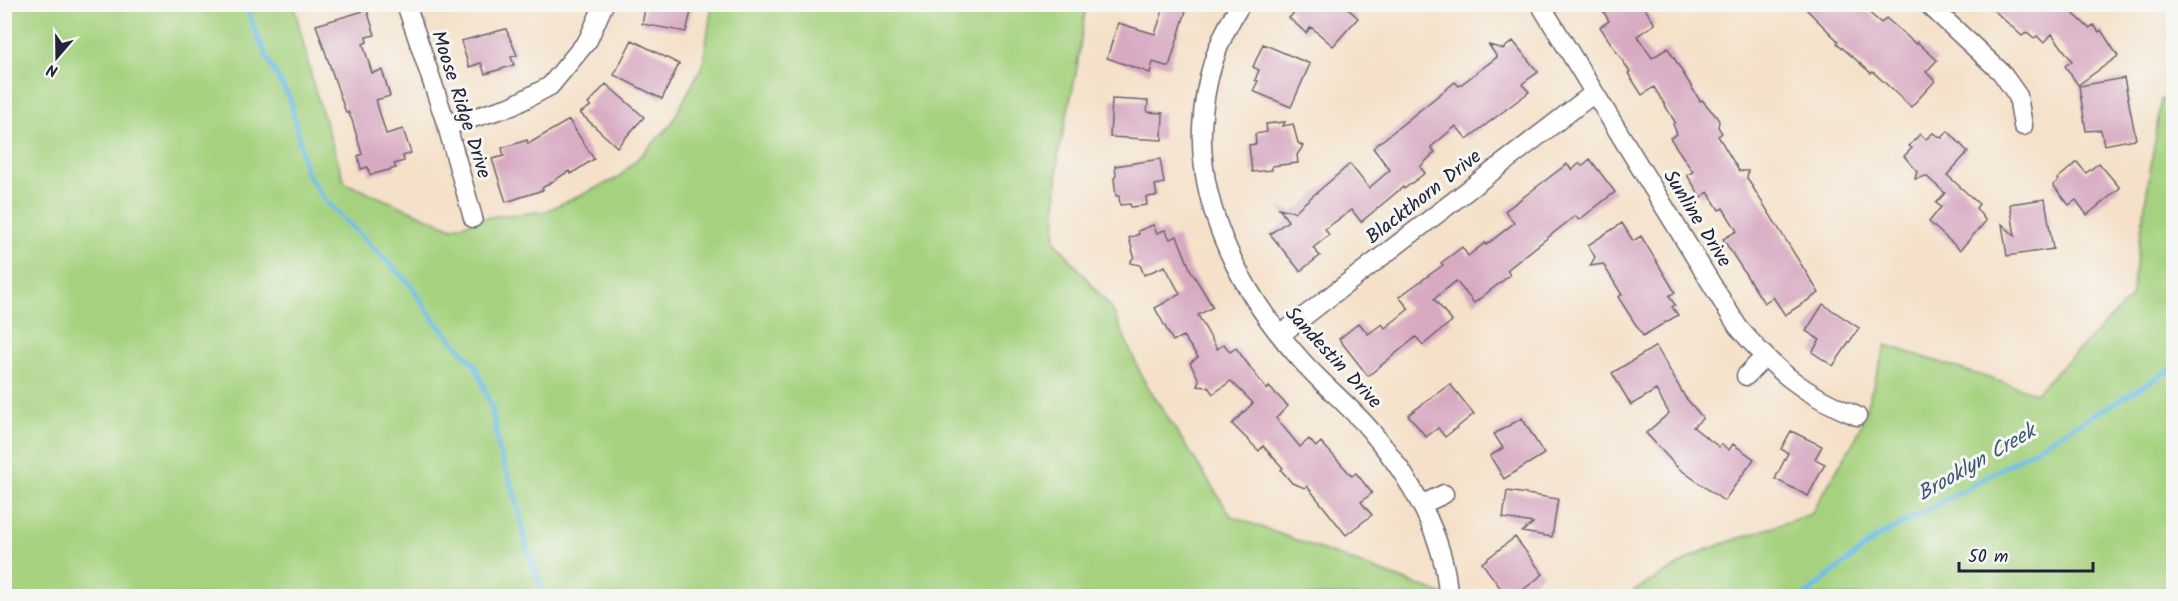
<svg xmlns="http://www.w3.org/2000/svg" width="2178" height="601" font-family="Kalam,sans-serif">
<rect width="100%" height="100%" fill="#f6f6f2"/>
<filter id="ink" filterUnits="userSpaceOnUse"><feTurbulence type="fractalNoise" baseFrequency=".0167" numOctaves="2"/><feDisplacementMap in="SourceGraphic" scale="12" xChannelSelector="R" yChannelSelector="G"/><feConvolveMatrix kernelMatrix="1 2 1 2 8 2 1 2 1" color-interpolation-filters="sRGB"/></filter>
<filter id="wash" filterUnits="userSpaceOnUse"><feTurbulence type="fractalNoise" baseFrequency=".008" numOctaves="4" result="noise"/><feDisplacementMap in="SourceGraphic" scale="24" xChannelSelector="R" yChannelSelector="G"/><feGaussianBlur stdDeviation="1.35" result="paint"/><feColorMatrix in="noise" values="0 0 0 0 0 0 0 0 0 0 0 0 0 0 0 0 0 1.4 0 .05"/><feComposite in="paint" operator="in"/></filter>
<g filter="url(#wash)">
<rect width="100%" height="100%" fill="#f5e1c9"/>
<path fill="#a6d27f" stroke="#647a5d" stroke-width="1.5" d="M4,5H294L314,87L345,183L452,228L489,217L546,211L618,178L670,126L703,64L712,5H1086L1076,73L1058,156L1055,241L1112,309L1143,379L1231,516L1447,596H5Z
M2161,99L2173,103V596H1625L1705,550L1811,514L1857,436L1886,345L2035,393L2131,298Z"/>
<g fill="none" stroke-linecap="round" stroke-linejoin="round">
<path stroke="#6cbde7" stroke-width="5" d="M247,4L251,21L269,62L291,101L306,172L324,199L410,284L434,320L475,365L492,408L499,450L515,495L527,549L545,596
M1804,596L1875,539L1989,476L2174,368"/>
</g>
<g id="blocks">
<path fill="#d8aac2" d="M646,4H693L686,32L642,24Z
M1165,4H1188L1169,67L1153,62L1150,73L1107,58L1118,23L1155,34Z
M1283,4H1343L1358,18L1333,46L1311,27L1306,33L1289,18L1294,13Z
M1599,4H1642L1655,24L1637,36L1652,58L1668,48L1700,101L1702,100L1716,116L1719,121L1718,127L1722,133L1718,136L1739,171H1748L1747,178L1819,293L1785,315L1773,297L1764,303L1723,239L1737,231L1723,208L1719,210L1708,192L1701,197L1687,175L1693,172L1670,138L1677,134L1673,124L1675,122L1654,87L1642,95L1628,73L1630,72L1600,27L1609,21Z
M1801,4H1859L1881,23L1886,18L1916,44L1917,42L1937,60L1926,72L1935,81L1911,107L1873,72L1871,73L1837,43L1838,41Z
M1987,4H2063L2089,28L2094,25L2099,32L2101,30L2118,56L2078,85L2065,66L2072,61L2052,34L2044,43L2037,36L2034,38L2027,32L2022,36Z
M367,10L375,35L366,37L367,42L363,44L372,73L382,70L390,96L376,100L386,134L403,129L411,153L403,156L404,161L394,164L396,168L370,175L368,167L361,169L358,156L362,154L352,120L348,112L346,113L316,25Z
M506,29L517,55L511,57L514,65L485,74L481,63L469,67L461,41Z
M632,40L679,64L662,99L614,75Z
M1513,41L1538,72L1522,84L1529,92L1467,139L1456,126L1431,147L1435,152L1420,167L1425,173L1404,189L1403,187L1361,222L1352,210L1325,229L1329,235L1313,248L1320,256L1300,271L1270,234L1288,221L1279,208L1294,212L1350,164L1369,188L1390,170L1373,148L1455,82L1459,86L1497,57L1489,45L1503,49Z
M1263,44L1310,64L1291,107L1253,91L1258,81L1255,80L1259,70L1253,67Z
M2124,78L2136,139L2104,145L2101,130L2086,131L2079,86Z
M606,84L644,117L617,147L580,113L591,106L588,104Z
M1112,99L1148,101L1147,112L1163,113L1162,140L1110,137Z
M569,120L594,159L571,174L569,171L542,188L543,190L506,202L492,159L504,156L502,148L527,140L528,144Z
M1285,122L1283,126L1293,124L1298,143L1303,146L1297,155L1298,163L1272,166V170L1252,172L1249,145L1256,144L1255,134L1267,132L1266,124Z
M1948,131L1968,152L1947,175L1979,204L1976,208L1986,221L1960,250L1929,222L1941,207L1936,203L1945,193L1926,176L1915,179L1917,171L1904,156L1912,148L1909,146L1920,134L1926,139L1933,133L1942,138Z
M1160,159L1164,183L1155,185L1157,196L1146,197L1147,205L1131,207L1130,204L1120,205L1119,196H1116L1114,178L1116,176L1115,166Z
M1590,159L1615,192L1579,220L1575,216L1507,270L1510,275L1474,303L1456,281L1434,299L1452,321L1423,345L1416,337L1368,376L1339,339L1359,323L1368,334L1382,324L1385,328L1409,309L1399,297L1443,265L1441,263L1462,247L1468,256L1485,243L1486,245L1514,223L1505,211L1567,164L1572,170L1580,163L1582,166Z
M2077,162L2086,173L2099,163L2120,188L2087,215L2076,200L2069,205L2053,185L2059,180L2057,179Z
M2045,199L2053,249L2007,256L2002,224L2015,236L2010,204Z
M1622,223L1633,241L1641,236L1675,292L1669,296L1675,305L1672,307L1678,315L1643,336L1618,297L1622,295L1603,264L1590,266L1595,257L1588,245Z
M1153,225L1157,233L1165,230L1170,239L1177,236L1191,271L1213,307L1198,315L1217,349L1224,344L1230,352L1236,348L1267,390L1269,387L1288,406L1276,418L1300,447L1309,439L1316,447L1321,442L1352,476L1356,473L1372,493L1361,502L1372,515L1346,535L1307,486L1305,488L1292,483L1281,470L1283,468L1263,446L1259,451L1232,424L1253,403L1231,381L1213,394L1208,387L1197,386L1199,380L1190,363L1198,357L1183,336L1173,341L1155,308L1180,294L1165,266L1144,275L1140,265L1130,263L1134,256L1129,238L1139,234L1138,231Z
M1823,304L1859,328L1833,366L1812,352L1820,340L1806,331Z
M1656,346L1685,397L1703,418L1693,427L1719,447L1721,444L1729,450L1733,444L1754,459L1724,501L1677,467L1646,433L1669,413L1656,390L1631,405L1612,373Z
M1450,384L1474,414L1445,437L1438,428L1426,437L1408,415Z
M1522,418L1544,454L1504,479L1490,456L1503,448L1494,434Z
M1791,431L1822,446L1815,459L1825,464L1808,496L1775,479L1788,453L1781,449Z
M1507,491L1558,499L1552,537L1522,532L1533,523L1503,518Z
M1515,537L1543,574L1514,597H1507L1482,563Z"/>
</g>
</g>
<g filter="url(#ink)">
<use href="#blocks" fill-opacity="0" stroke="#6c656d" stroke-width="1.5"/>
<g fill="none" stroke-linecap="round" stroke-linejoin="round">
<defs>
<path id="street" d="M406,4L447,126L473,218
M1241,4C1216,41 1204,85 1202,128C1199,214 1245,298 1301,360C1323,385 1350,406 1371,431C1409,476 1446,537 1448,596
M1540,4L1738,327C1775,370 1804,395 1857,416
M1928,4L2001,72L2018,96L2023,126
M447,126L512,106L550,86L588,40L604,4
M1280,335L1594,93
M1746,376L1764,357
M1421,505L1444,494"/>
</defs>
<use href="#street" stroke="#6c656d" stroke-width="21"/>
<use href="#street" stroke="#fff" stroke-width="18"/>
</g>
</g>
<g text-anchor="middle" stroke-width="6" stroke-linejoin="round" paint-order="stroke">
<g font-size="20" fill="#22223b" stroke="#f6f6f2">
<text transform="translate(462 104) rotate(72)" y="7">Moose Ridge Drive</text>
<text transform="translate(1423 196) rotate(-38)" y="7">Blackthorn Drive</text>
<text transform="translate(1698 218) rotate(58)" y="7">Sunline Drive</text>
<text transform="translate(1334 357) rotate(47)" y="7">Sandestin Drive</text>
</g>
<g font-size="21" font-style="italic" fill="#3c5877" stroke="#f6f6f2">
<text transform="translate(1976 462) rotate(-30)" y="7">Brooklyn Creek</text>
</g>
</g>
<rect width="2178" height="601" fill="none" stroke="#f6f6f2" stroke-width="24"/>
<g transform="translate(57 57) rotate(200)" stroke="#f6f6f2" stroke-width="4.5" paint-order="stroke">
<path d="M0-4.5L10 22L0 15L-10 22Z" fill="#22223b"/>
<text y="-9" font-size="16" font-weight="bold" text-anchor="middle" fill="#22223b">N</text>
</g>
<path d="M1959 562v9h134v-9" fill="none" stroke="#22223b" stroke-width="3"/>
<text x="1968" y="562" font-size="18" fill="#22223b" stroke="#f6f6f2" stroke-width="4.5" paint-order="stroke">50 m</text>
</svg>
